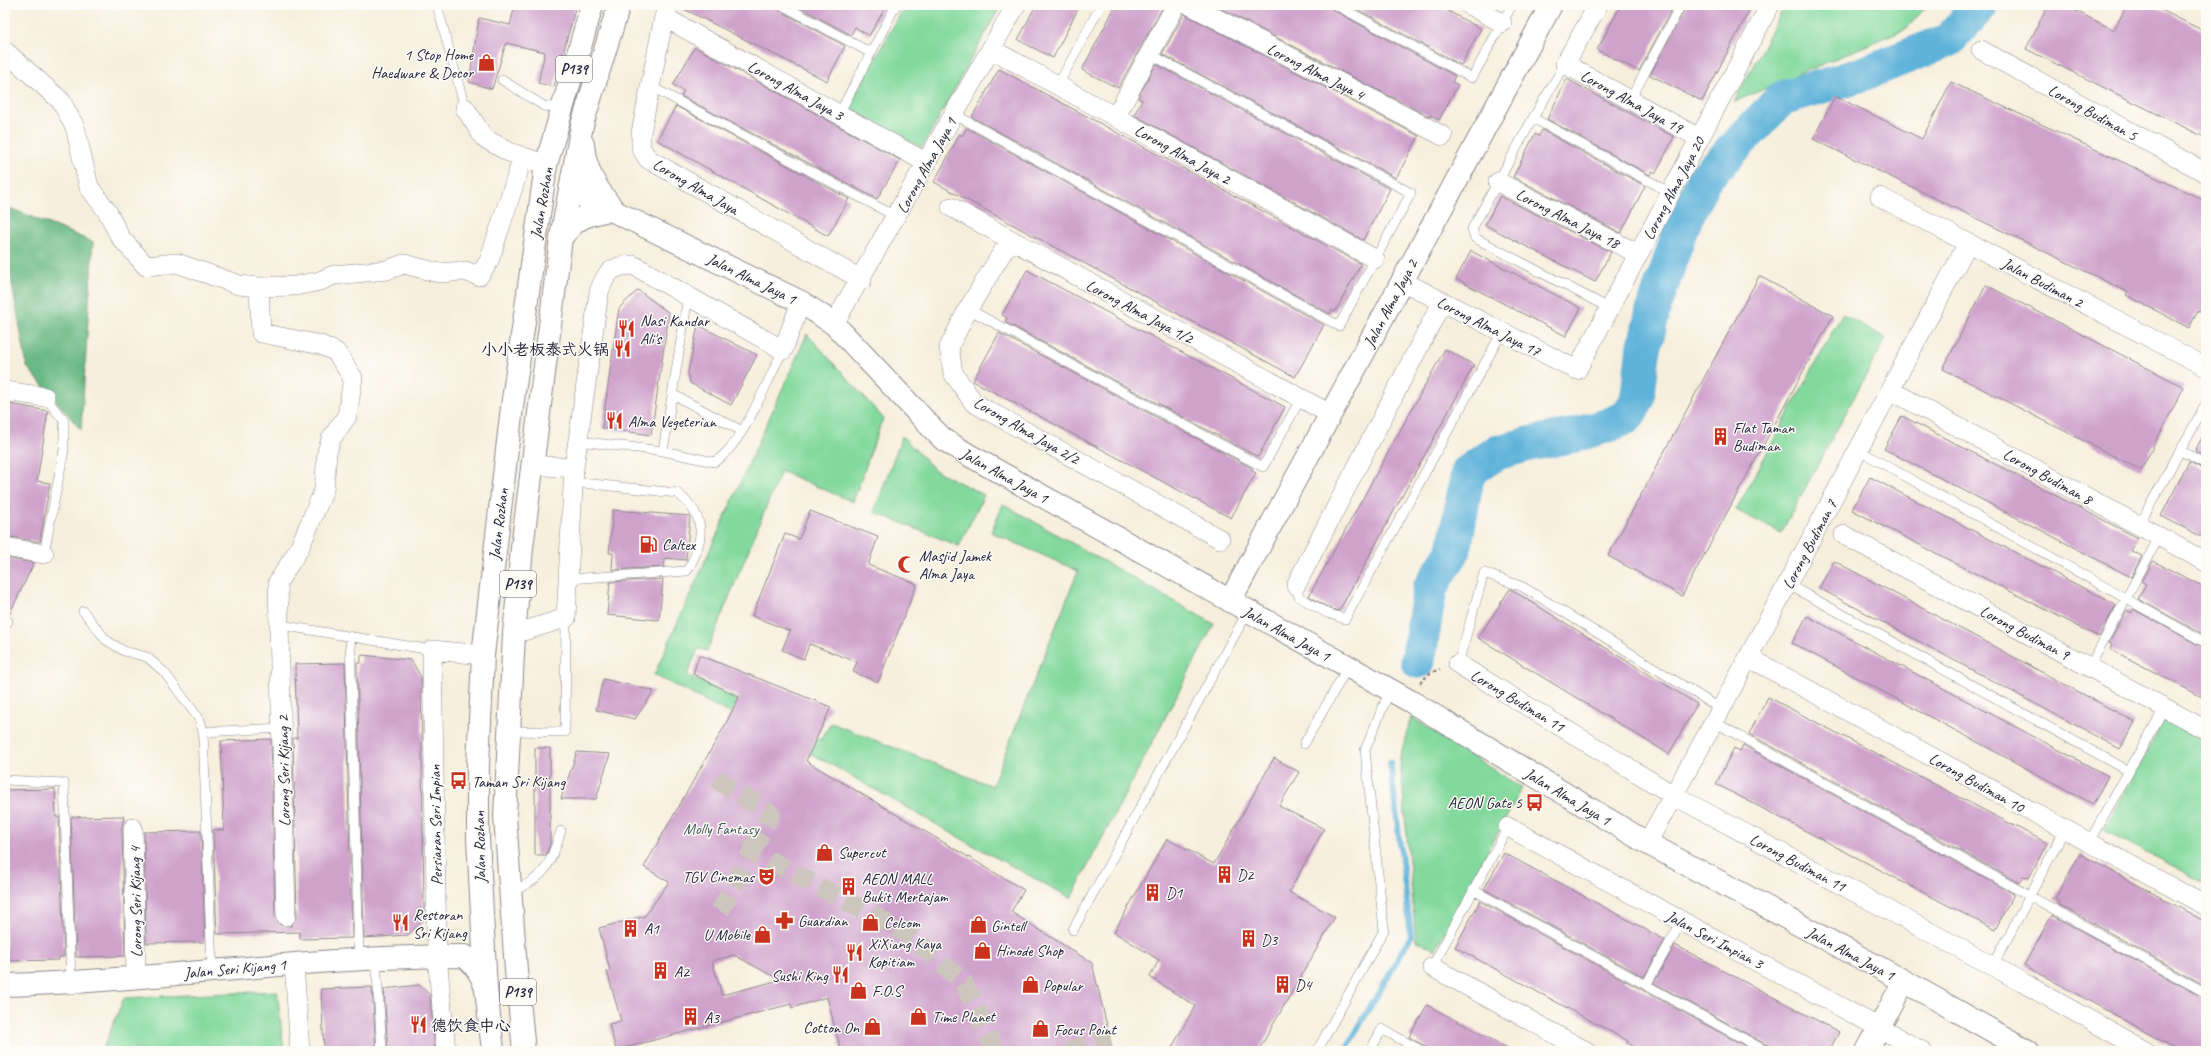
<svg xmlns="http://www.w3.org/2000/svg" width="2211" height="1056" font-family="Caveat,'LXGW WenKai TC',sans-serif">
<rect width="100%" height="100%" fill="#fdfcf7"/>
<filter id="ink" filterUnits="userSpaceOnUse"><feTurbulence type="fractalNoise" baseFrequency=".025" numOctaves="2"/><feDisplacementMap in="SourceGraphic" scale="8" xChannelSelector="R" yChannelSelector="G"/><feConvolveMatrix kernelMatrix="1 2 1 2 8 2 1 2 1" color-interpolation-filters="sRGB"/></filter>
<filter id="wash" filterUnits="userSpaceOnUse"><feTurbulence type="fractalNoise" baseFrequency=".012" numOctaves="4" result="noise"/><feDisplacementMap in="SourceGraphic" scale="16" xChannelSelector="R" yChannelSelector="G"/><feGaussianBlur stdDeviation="0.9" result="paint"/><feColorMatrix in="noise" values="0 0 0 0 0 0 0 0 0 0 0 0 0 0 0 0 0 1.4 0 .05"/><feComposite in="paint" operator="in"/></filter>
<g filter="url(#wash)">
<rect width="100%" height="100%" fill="#f7efdd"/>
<path fill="#83d99d" stroke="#527e6c" d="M905,5H1001L922,148L848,108Z
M1785,5H1928L1907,28L1734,102Z
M1842,314L1886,338L1781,533L1736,510Z
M807,334L883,418L853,502L781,471L707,651L698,649L687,675L821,740L831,723L992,786L1078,571L991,532L1003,504L1214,624L1071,898L969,843L823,760L654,675Z
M902,436L935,470L984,495L959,546L874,512Z
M1411,717L1522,788L1435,950L1416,940L1400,758Z
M2164,720L2206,742V884L2104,830Z
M277,991L284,1051H102L124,998Z"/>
<path fill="#6ab984" stroke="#466e60" d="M5,206L93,242L81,430L27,367L5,245Z"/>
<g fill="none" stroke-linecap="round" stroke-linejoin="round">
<path stroke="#5fb2da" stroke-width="6" d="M1345,1051L1411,936L1390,762"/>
<path stroke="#5fb2da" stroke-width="35" d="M1418,661L1430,588L1454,550L1468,472L1496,453L1529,444L1575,435L1609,425L1627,417L1637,401L1643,354L1653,311L1680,231L1704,179L1782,98L1860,75L1949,40L1981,5"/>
</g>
<g id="blocks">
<path fill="#cfa2cc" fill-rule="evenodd" d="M515,5H576L554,87L538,83L545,52L506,43L492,89L469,82L479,18L510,25Z
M680,5H776L779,10L845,46L827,81L680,7Z
M795,5H887L869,36L855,27L851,35Z
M1036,5H1080L1053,58L1018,40Z
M1116,5H1164L1118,88L1082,70Z
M1214,5H1330L1333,10L1455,76L1452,82L1458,85L1439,120L1431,115L1430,117Z
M1349,5H1437L1481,29L1461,65Z
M1621,5H1674L1639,71L1597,50Z
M1687,5H1752L1702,101L1650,75Z
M2048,5H2064L2114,30L2127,5H2151L2206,32V138L2026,49Z
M1184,14L1419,136L1396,178L1162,54Z
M695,47L900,160L877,199L681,96L684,91L673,85Z
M1156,64L1390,189L1363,240L1134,115L1142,100L1138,98Z
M999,69L1361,264L1335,312L1332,310L1330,314L972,117Z
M1567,79L1674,137L1656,173L1652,171L1650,175L1547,119Z
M1951,82L2206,201V315L2198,311L2189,328L2126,295L2128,292L1813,139L1835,96L1922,139Z
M676,106L849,199L828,236L657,140Z
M967,128L1324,325L1295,377L934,182L960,134L962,136Z
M1542,130L1645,186L1621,233L1513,177L1535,134L1539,136Z
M1500,196L1611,252L1595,282L1485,225Z
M1471,251L1581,308L1566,336L1456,279Z
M1027,270L1285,407L1258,457L1005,322L1007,318L1002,315Z
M1759,276L1833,316L1682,596L1608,556Z
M1986,285L2184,387L2141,470L1943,369Z
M638,290L669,313L651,435L602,428L619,308Z
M698,325L757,355L731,405L690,383L688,372Z
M999,333L1252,468L1251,470L1256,473L1231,518L973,381Z
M1445,349L1474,365L1339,611L1329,608L1309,596Z
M5,403L48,411L37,481L50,483L40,542L5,536Z
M1902,416L2138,538L2131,551L2142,556L2131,577L1884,449Z
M2206,430V457L2195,451Z
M2189,462L2206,470V539L2161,516Z
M1870,477L2116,605L2099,637L1852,510Z
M613,510L690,516L686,560L665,558L664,567L612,570L613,553H609Z
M810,511L878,537L868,565L917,584L878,682L853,672L857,662L809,644L804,659L782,650L790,631L752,616L785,534L799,539Z
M5,558L34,563L9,615H5Z
M1834,561L2135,722L2120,749L1819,588Z
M2153,561L2206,588V636L2138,599L2146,584L2142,582Z
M663,579L659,620L607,615L610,582Z
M1510,589L1697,704L1669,754L1478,638Z
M2133,609L2206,649V699L2110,649L2112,644L2109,643L2127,610L2132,613Z
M1807,616L2108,776L2093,804L1792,643Z
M361,655L411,660L421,677L424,909L423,921L408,935L364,938L357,663H361Z
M699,655L831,707L806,761L1024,890L1011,912L1092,963L1113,1051H841L827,997L792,1008L791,1004L616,1050L609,1024L621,1021L607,971L610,970L599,928L645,916L669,882L644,867L724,727L739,697L693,674ZM734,955L780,980L722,995L712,961Z
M345,663L352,938L300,939V932L217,934L213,830H224L221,741L271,739L275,916L280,925L291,926L297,916L293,738H297L295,664Z
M603,679L654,691L635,719L596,710Z
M1768,697L2047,843L2029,878L2023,876L2019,883L1749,734Z
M1743,745L2014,894L1995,930L1716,784L1734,748L1740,751Z
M535,748H550V844L546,855H535Z
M577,752L610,754L596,799H561Z
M1274,758L1299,772L1279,806L1324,829L1289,892L1335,917L1258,1051H1170L1195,1006L1150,977L1159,960L1114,932L1167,839L1214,864Z
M55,789L56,817H59L64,957H59V960L6,961L5,790Z
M124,816L122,828L125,956L76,957L71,817Z
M201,831L205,942L146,943L144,832Z
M1504,853L1665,940L1644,977L1484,889Z
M2080,854L2206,922V986L2058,904L2059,901L2055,899Z
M1480,901L1754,1051H1643L1627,1043L1628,1041L1455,947Z
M2052,915L2206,999V1051H2180L2024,965Z
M1675,945L1839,1032L1829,1051H1772L1769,1046L1654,983Z
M419,985L430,995L435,1051H388L384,989Z
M372,987L376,1051H324L321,989Z
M1427,1005L1513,1051H1428L1425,1046L1409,1037Z"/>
</g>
</g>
<g filter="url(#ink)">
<use href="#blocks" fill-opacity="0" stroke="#8c888c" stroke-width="1"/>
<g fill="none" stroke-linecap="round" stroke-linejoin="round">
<path stroke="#ccc6bd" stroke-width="19" stroke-dasharray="19 10" stroke-linecap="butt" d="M716,779L771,814L752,851
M720,911L752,851L908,934L964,983L995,1051
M1068,1051L1110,1038"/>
<defs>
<path id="lane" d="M437,5L465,108
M782,5L871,53
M1336,5L1472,78L1512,5
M1565,64L1533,118L1472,229L1475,238L1609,308
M502,80L544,106L563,108
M1058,85L1101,5
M650,86L897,217
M1630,100L1681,5
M839,114L896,5
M954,114L1339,326L1411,193L1150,54
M1533,118L1671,193
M968,309L1263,467L1301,398
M672,394L742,431
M578,441L663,451L714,462C742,447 768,379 783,350
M1858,450L2206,643
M663,451L688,297
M2181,451L2206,464
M2139,525L2206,404
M44,554L64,450V421L45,397
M568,579L687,571C705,541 707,515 677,493L573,482
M1787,584L2129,771
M1296,585L1299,597L1327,613L1345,619L1502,332
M83,611L106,640L124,651L147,657L164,672L200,720L203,732L212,970
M5,621H8L5,626
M280,625L432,650
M350,636L359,959
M1458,664L1484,573L1523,587L1721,709
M2090,666L2159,537
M1714,722L2206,993
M509,731L565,732L566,618
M203,732L282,728
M1304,744L1348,667
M5,780L64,783L71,982
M2089,842L2165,707
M1473,890L1766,1051
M511,891C546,879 550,864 561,831
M1073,930L1248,611
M376,959L382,1051
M1993,966L2065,829
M1432,967L1508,827
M1646,985L1682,921
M1317,1051L1384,930L1365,750L1390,690
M1370,1051L1382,1029L1422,1051"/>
<path id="street" d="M669,5L664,17L641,133V148L648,159L862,280
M1190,5L1443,136
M1469,5L1502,23
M1598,5L1565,64L1699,138
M664,17L927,163
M991,49L1375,259
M1981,50L2206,173
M5,51L61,101L75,127L89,187L107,211L120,237L146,266L177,263L239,285L259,287L295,286L320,281L334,275L387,270L404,264L439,273L465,271L479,276L489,261L520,166L526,158
M465,108L484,138L509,152L538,162
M1116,116L1176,5
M1498,182L1638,254
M1880,197L2206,367
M951,207L1330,414
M1010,240L968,309L949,347L953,373L974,403L1220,539
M1402,281L1577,370L1770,5
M259,287L261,333L321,345L336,352L353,378L347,416L331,439L327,452L324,490L299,549L278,582L286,916
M834,324L1016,5
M1890,390L2206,562
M5,391L45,397
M574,468L599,292C606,272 611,266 633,265L783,350L801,302
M1844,535L2206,730
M5,547L44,554
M1296,585L1442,302
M514,634L566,618L574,468L532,465
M1748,657L2206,906
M1458,664L1675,796L1993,966L2145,1051
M1508,827L1922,1051
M133,828L136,976
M1647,843L1714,722L1968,243
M294,964L300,1051
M1432,967L1586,1051
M446,1051L437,956L432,650L483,655"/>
<path id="secondary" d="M570,190L801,302L834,324L931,427L943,439L967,454L1410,701L1647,843L1904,981L2028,1051
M1230,601L1551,5
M5,985C158,981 311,956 465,956C476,966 482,975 486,989
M1867,1051L1904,981"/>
<path id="primary" d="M561,238C579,215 585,216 613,209C596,188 585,171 583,144
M493,1051L486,989L478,838V765L483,655L512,407L546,165L592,5
M524,1051L516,970L505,816L514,634L522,548L561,238L582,125L619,5"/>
</defs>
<use href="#lane" stroke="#8c888c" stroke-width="10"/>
<use href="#street" stroke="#8c888c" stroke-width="20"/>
<use href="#secondary" stroke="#8c888c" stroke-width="24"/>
<use href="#primary" stroke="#8c888c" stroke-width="24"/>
<path stroke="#8c888c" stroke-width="2.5" stroke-dasharray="3 3" stroke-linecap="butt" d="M1420,683L1430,673L1440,669"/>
<use href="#lane" stroke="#fff" stroke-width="9"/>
<use href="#street" stroke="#fff" stroke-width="19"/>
<use href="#secondary" stroke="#fff" stroke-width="22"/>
<use href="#primary" stroke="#fff" stroke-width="22"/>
</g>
</g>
<defs>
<symbol id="shop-bare" viewBox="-9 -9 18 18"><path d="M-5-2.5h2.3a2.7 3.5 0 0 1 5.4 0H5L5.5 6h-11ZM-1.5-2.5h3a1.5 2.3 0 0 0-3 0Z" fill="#c8321e" stroke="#fdfcf7" stroke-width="2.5" paint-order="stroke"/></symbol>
<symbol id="restaurant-bare" viewBox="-9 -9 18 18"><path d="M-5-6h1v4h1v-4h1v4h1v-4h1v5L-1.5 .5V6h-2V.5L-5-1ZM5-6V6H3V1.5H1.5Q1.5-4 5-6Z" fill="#c8321e" stroke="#fdfcf7" stroke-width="2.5" paint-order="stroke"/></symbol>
<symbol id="building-bare" viewBox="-9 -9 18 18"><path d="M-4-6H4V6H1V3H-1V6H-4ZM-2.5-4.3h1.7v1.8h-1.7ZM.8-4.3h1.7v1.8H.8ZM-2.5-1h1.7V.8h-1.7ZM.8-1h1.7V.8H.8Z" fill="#c8321e" stroke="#fdfcf7" stroke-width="2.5" paint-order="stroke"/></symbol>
<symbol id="fuel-bare" viewBox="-9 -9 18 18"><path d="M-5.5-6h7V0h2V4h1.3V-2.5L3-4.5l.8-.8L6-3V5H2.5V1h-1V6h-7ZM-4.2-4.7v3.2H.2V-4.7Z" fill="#c8321e" stroke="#fdfcf7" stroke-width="2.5" paint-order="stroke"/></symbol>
<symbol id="mosque-bare" viewBox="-9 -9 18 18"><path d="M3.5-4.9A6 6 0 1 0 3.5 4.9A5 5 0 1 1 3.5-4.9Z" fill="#c8321e" stroke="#fdfcf7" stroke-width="2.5" paint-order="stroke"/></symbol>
<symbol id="bus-bare" viewBox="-9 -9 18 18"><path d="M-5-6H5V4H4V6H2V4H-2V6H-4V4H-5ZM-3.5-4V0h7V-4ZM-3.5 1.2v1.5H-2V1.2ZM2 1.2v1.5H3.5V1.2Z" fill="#c8321e" stroke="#fdfcf7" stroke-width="2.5" paint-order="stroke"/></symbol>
<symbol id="theatre-bare" viewBox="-9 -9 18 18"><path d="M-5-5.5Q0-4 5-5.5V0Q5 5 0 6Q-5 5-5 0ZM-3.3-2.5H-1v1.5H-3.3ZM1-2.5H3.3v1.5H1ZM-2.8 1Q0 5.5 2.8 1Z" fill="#c8321e" stroke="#fdfcf7" stroke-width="2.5" paint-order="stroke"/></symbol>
<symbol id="pharmacy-bare" viewBox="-9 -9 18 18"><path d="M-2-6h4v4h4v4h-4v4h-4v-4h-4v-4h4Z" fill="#c8321e" stroke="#fdfcf7" stroke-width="2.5" paint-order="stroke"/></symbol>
</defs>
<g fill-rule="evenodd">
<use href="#shop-bare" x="474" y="50" width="25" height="25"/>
<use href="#restaurant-bare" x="614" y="316" width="25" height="25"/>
<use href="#restaurant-bare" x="610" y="336" width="25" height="25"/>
<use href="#restaurant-bare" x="602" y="408" width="25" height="25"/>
<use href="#building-bare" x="1708" y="424" width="25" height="25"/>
<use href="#fuel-bare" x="636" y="532" width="25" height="25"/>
<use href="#mosque-bare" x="894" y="552" width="25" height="25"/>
<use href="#bus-bare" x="446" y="768" width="25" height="25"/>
<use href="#bus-bare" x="1522" y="790" width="25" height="25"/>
<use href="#shop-bare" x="812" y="840" width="25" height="25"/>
<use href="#building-bare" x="1212" y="862" width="25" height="25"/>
<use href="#theatre-bare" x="754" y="864" width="25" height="25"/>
<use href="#building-bare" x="836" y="874" width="25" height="25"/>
<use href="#building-bare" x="1140" y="880" width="25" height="25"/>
<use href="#pharmacy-bare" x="772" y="908" width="25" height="25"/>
<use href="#shop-bare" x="858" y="910" width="25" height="25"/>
<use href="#restaurant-bare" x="388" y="910" width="25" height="25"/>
<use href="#shop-bare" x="966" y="912" width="25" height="25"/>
<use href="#building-bare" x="618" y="916" width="25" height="25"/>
<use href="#shop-bare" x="750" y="922" width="25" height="25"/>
<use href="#building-bare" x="1236" y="926" width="25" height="25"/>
<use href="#shop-bare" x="970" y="938" width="25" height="25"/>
<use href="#restaurant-bare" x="842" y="940" width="25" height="25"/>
<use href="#building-bare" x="648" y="958" width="25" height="25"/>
<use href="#restaurant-bare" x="828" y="962" width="25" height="25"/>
<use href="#building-bare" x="1270" y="972" width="25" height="25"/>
<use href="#shop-bare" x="1018" y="972" width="25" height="25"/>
<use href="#shop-bare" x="846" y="978" width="25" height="25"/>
<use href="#shop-bare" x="906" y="1004" width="25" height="25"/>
<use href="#building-bare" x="678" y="1004" width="25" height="25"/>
<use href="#restaurant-bare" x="406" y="1012" width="25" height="25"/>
<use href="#shop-bare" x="860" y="1014" width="25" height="25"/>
<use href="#shop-bare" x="1028" y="1016" width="25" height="25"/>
</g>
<g text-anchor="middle" stroke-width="3" stroke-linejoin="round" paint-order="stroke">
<g fill="#fdfcf7" stroke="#646373" stroke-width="1">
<rect x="556" y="56" width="36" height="26" rx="3"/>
<rect x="500" y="571" width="36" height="26" rx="3"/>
<rect x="500" y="979" width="36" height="26" rx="3"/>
</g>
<g font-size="15" font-weight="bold" fill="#22223b">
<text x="574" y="74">P139</text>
<text x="518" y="589">P139</text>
<text x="518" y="997">P139</text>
</g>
<g font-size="16" fill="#22223b" stroke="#fdfcf7" text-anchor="start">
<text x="473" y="60" text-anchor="end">1 Stop Home<tspan x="473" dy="18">Haedware &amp; Decor</tspan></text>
<text x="640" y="326">Nasi Kandar<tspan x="640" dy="18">Ali's</tspan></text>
<text x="609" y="355" text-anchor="end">小小老板泰式火锅</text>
<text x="628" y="427">Alma Vegeterian</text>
<text x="1733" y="433">Flat Taman<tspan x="1733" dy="18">Budiman</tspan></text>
<text x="662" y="550">Caltex</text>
<text x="919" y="561">Masjid Jamek<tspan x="919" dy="18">Alma Jaya</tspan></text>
<text x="472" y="787">Taman Sri Kijang</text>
<text x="1522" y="808" text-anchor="end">AEON Gate 5</text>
<text x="838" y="858">Supercut</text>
<text x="1237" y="880">D2</text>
<text x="754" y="882" text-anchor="end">TGV Cinemas</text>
<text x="862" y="884">AEON MALL<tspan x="862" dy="18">Bukit Mertajam</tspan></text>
<text x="1166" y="898">D1</text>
<text x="413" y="920">Restoran<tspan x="413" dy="18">Sri Kijang</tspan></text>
<text x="798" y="926">Guardian</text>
<text x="884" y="928">Celcom</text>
<text x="991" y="931">Gintell</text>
<text x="644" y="934">A1</text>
<text x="750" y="940" text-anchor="end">U Mobile</text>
<text x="1261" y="945">D3</text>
<text x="868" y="949">XiXiang Kaya<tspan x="868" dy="18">Kopitiam</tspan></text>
<text x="996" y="956">Hinode Shop</text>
<text x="674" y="977">A2</text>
<text x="828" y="981" text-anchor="end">Sushi King</text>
<text x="1295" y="990">D4</text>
<text x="1043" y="991">Popular</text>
<text x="872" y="996">F.O.S</text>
<text x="932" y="1022">Time Planet</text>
<text x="704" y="1023">A3</text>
<text x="431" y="1031">德饮食中心</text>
<text x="859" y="1033" text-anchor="end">Cotton On</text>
<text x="1054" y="1035">Focus Point</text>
</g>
<g font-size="16" fill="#22223b" stroke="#fdfcf7">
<text transform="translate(1316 71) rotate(27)" y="6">Lorong Alma Jaya 4</text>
<text transform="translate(796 90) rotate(29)" y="6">Lorong Alma Jaya 3</text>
<text transform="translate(1632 101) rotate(29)" y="6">Lorong Alma Jaya 19</text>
<text transform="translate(2093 112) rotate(29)" y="6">Lorong Budiman 5</text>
<text transform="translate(1183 154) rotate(29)" y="6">Lorong Alma Jaya 2</text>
<text transform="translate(926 165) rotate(-61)" y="6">Lorong Alma Jaya 1</text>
<text transform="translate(696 186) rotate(30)" y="6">Lorong Alma Jaya</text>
<text transform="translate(1673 188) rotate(-62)" y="6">Lorong Alma Jaya 20</text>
<text transform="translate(541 203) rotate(-80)" y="6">Jalan Rozhan</text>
<text transform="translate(1568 218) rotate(27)" y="6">Lorong Alma Jaya 18</text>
<text transform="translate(752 278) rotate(26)" y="6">Jalan Alma Jaya 1</text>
<text transform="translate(2043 282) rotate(28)" y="6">Jalan Budiman 2</text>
<text transform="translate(1390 303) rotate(-62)" y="6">Jalan Alma Jaya 2</text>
<text transform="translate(1140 311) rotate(28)" y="6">Lorong Alma Jaya 1/2</text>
<text transform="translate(1489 326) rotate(27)" y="6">Lorong Alma Jaya 17</text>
<text transform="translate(1027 430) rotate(30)" y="6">Lorong Alma Jaya 2/2</text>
<text transform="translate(1005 475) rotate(29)" y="6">Jalan Alma Jaya 1</text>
<text transform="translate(2048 476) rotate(29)" y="6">Lorong Budiman 8</text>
<text transform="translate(498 524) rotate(-83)" y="6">Jalan Rozhan</text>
<text transform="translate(1809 544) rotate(-62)" y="6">Lorong Budiman 7</text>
<text transform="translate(2025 632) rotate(28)" y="6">Lorong Budiman 9</text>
<text transform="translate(1287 633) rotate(29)" y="6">Jalan Alma Jaya 1</text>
<text transform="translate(1518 700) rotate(31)" y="6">Lorong Budiman 11</text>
<text transform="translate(283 771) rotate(-91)" y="6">Lorong Seri Kijang 2</text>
<text transform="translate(1977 782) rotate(29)" y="6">Lorong Budiman 10</text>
<text transform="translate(1568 796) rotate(31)" y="6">Jalan Alma Jaya 1</text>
<text transform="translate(435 825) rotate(-91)" y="6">Persiaran Seri Impian</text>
<text transform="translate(479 847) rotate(-91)" y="6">Jalan Rozhan</text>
<text transform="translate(1798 862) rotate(28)" y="6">Lorong Budiman 11</text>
<text transform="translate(135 902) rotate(-91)" y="6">Lorong Seri Kijang 4</text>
<text transform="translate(1715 939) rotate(28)" y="6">Jalan Seri Impian 3</text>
<text transform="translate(1851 953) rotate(28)" y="6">Jalan Alma Jaya 1</text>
<text transform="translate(235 968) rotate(-5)" y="6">Jalan Seri Kijang 1</text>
</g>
<g font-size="16" fill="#3f5958" stroke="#fdfcf7">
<text x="721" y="834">Molly Fantasy</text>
</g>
</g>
<rect width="2211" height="1056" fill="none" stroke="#fdfcf7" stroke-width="20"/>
</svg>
